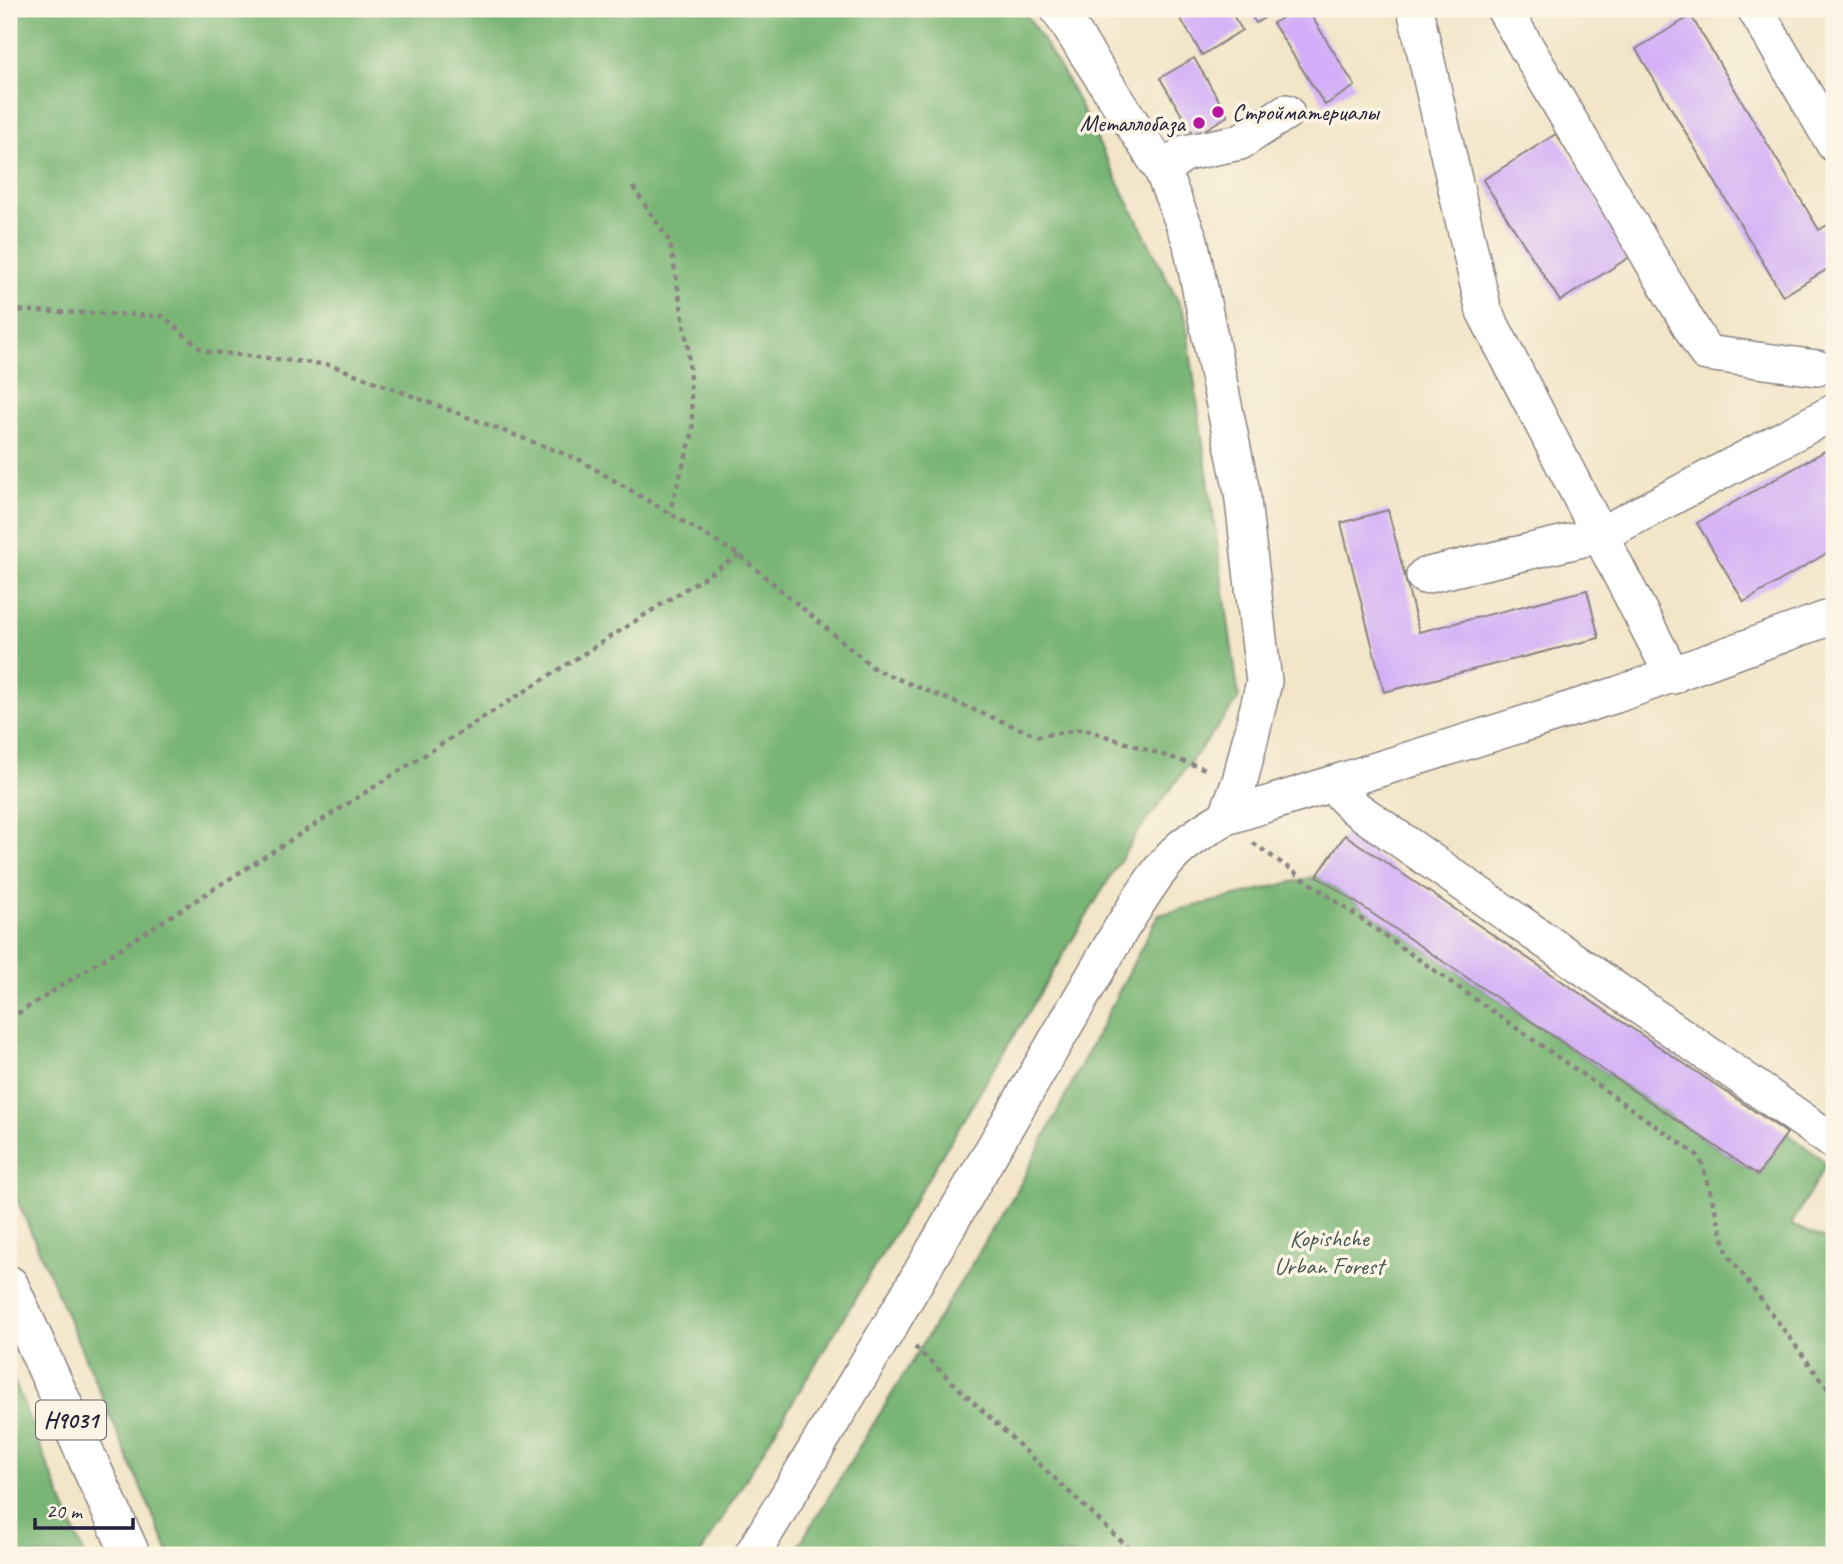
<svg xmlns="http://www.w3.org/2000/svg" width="1843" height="1564" font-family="Caveat,sans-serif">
<rect width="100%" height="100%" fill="#fcf5e5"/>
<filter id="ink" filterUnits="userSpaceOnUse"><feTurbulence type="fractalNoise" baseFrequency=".0143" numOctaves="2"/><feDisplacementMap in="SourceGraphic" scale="14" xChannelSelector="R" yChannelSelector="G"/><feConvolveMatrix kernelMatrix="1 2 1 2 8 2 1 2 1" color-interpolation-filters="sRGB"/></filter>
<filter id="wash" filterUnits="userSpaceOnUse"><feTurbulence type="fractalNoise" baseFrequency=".00686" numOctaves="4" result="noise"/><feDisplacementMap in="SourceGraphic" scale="28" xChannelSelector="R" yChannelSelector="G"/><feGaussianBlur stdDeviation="1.57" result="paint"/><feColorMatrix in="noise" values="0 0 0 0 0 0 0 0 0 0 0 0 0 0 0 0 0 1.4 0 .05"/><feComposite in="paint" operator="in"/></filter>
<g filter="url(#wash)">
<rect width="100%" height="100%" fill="#f2e5c8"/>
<path fill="#79b574" stroke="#4e6c58" stroke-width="2" d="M9,9H1023L1065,76L1185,315L1239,698L1135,836L700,1555H170L9,1181Z
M1317,876L1758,1175L1787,1133L1827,1163L1791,1225L1834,1243V1555H793L1019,1187L1158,915Z
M9,1368L84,1555H9Z"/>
<g id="blocks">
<path fill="#d2aef8" d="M1175,9H1229L1242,30L1202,55Z
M1247,9H1278L1256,23Z
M1297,9H1307L1355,86L1325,105L1273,23Z
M1691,16L1819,230L1834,221V265L1783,296L1636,49Z
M1194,58L1228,116L1194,136L1160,78Z
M1556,134L1633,255L1560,301L1483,180Z
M1834,446V549L1744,602L1697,523Z
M1388,510L1419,632L1587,590L1599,638L1384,692L1341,523Z
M1345,835L1787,1133L1758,1175L1317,876Z"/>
</g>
</g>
<g filter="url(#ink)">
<use href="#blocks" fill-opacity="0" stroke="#8a8482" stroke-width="2"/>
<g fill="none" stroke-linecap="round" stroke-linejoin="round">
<defs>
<path id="minor" d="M1058,9L1162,170L1190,240L1242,492L1264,682L1240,781L1226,817
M1415,9L1484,311L1673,676
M1504,9L1706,353L1817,368
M1755,9L1834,144
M1162,170L1185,153L1240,142L1286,112
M1424,576L1600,535L1834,412
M1331,784L1355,808L1834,1142
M752,1555L891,1324L1121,929C1138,903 1154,874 1176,852C1191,838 1209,827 1226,817L1616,695L1834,616"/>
<path id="major" d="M9,1285L131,1555"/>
</defs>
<use href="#minor" stroke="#8a8482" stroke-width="38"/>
<use href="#major" stroke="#8a8482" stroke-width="41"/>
<path stroke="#8a8482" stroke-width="4.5" stroke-dasharray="5 5" stroke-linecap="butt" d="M633,187L670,242L688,347L693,432L669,513
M9,310L163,316L203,351L331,365L580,460L739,555L876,670L1038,736L1084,729L1209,770
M1253,843L1700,1157L1728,1255L1834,1397
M9,1019L739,555
M915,1347L1136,1555"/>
<use href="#minor" stroke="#fff" stroke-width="35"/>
<use href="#major" stroke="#fff" stroke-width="38"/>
</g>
</g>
<g fill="#b5179e" stroke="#fcf5e5" stroke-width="2.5">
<circle cx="1218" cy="112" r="7"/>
<circle cx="1199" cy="123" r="7"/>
</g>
<g text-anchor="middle" stroke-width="7" stroke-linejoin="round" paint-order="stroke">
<rect fill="#fcf5e5" stroke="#63616e" stroke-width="2" x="36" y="1400.5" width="70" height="39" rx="5"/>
<g font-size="23" font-weight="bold" fill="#22223b">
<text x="71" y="1428">Н9031</text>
</g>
<g font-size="24" fill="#22223b" stroke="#fcf5e5" text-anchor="start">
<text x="1232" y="120">Стройматериалы</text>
<text x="1185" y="131" text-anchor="end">Металлобаза</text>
</g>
<g font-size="24" fill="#455752" stroke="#fcf5e5">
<text x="1329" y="1246">Kopishche<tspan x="1329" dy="28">Urban Forest</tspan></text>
</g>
</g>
<rect width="1843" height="1564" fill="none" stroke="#fcf5e5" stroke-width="35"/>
<path d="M35 1518v10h98v-10" fill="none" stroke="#22223b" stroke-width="3.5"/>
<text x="46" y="1518" font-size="21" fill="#22223b" stroke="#fcf5e5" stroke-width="5" paint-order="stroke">20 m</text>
</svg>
